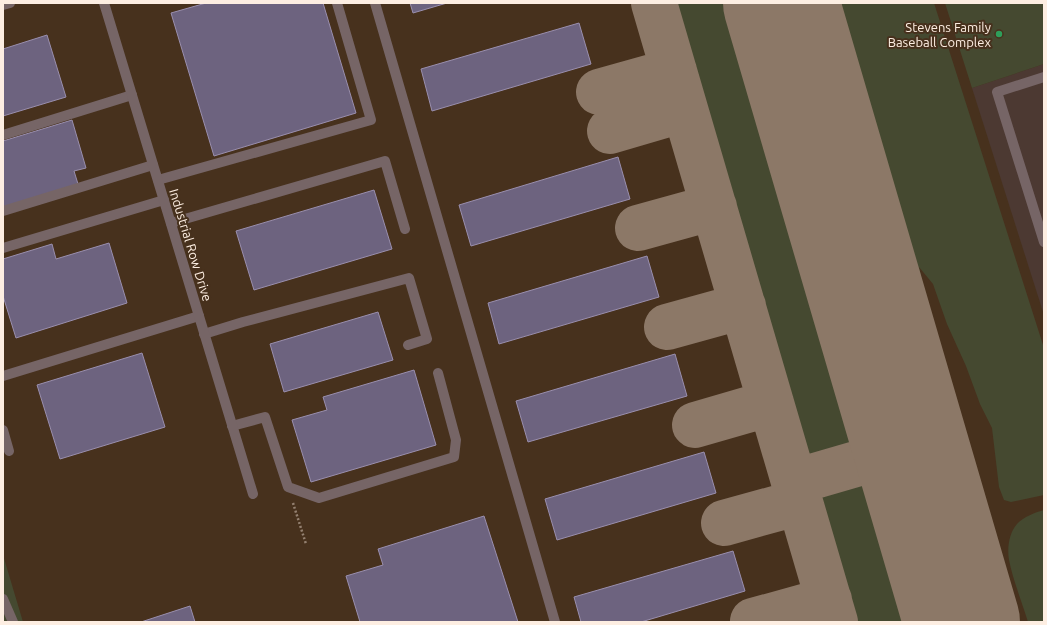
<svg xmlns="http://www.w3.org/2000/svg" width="1047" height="625" font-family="Ubuntu,sans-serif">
<rect width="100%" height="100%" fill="#47311d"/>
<path fill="#4c3932" d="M1044,64V315L972,88Z"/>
<path fill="#454930" d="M665,3H756L884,439L849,456L805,461L788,424Z
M810,3H934L1044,348V495L1011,502L1004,500L999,487L992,428L980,404L966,366L947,324L933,284L919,267L923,285L935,328L943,370L941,389L959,426L985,507L1019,622H992Z
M945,3H1044V64L972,88Z
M893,470L938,622H846L821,537L815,493L856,474Z
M1044,510V622H1028C1022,602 1013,580 1009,560C1007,548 1009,533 1017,524C1023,517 1036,512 1044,510Z
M3,555L23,622H3Z"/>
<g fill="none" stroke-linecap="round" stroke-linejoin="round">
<path stroke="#8c7867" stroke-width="46" d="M654,3L835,622
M599,92L674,71
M610,131L685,109
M638,228L714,207
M667,327L743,306
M695,425L771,403
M794,482L911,448
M724,523L800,502
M753,621L829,600"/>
<path stroke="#8c7867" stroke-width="116" d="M781,3L962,622"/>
</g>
<path fill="#6d637f" stroke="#9a8fae" d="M206,3H323L356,113L214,156L171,13Z
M410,3H447L413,13Z
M579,23L591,64L432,111L421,69Z
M47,35L66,97L3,116V49Z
M72,120L86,168L74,171L78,184L3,207V141Z
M618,157L630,199L471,246L459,205Z
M374,190L392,249L254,290L236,231Z
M109,243L127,303L16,338L3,296V259L52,244L56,259Z
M647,256L659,297L499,344L488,303Z
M378,312L393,360L284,392L270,344Z
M142,353L165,427L60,459L37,385Z
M675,354L687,396L528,442L516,401Z
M414,370L436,445L311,482L292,420L327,410L323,397Z
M704,452L716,493L557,540L545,499Z
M484,516L518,622H360L346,576L383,565L378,549Z
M733,551L745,591L641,622H581L574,597Z
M190,606L195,622H141Z"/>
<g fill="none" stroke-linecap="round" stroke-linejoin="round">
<path stroke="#948171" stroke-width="2.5" stroke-dasharray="2 2" stroke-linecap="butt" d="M293,503L306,544"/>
<path stroke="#766566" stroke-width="10" d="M375,3L555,622
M3,5L10,3
M1044,77L997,92L1044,242
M3,135L132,95
M158,180L371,120L337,3
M3,211L153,165
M171,223L385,161L405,229
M3,248L164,200
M204,334L243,322L409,278L427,339L408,345
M3,376L199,316
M232,426L265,417L288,487L319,498L454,457L456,440L438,373
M3,430L9,451"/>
<path stroke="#766566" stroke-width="10" d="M104,3L253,494
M3,599L13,622"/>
</g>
<circle fill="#2e9e5b" stroke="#47311d" stroke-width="1.5" cx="999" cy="34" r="4"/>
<g text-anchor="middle" stroke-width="4" stroke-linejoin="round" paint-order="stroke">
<g font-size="13" fill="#fdeee2" stroke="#47311d" text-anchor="end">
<text x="991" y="32">Stevens Family<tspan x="991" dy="15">Baseball Complex</tspan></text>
</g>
<g font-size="13" fill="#fdeee2" stroke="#47311d">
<text transform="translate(191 245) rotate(73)" y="5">Industrial Row Drive</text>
</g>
</g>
<rect width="1047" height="625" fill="none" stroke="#fdeee2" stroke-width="8"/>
</svg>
